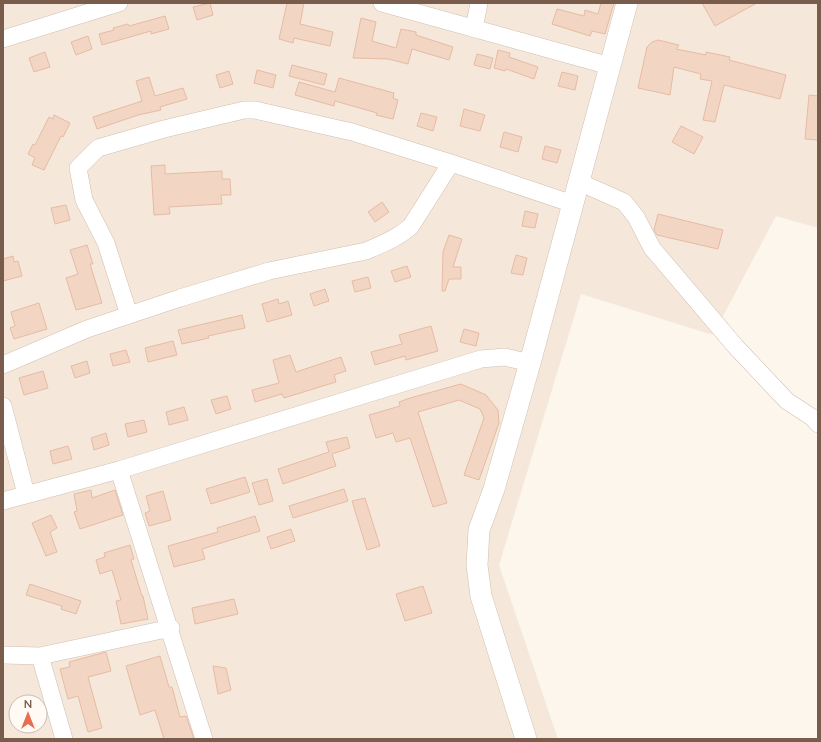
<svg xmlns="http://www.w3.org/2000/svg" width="821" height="742" font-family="Lato,sans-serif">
<rect width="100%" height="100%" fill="#fdf6ec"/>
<path fill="#f5e8da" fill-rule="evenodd" d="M3,3H818V228L776,216L713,335L581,294L499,565L558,739H3ZM16,702H40V726H16Z"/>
<path fill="#f3d5c3" stroke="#e6bba3" d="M210,3L213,15L197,20L193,7Z
M287,3H304L300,24L333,32L330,46L294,38L293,43L279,39Z
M601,3H614L605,34L592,31L590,36L552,24L557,9L584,16L585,10L598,14Z
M702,3H757L715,26Z
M165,16L169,29L151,34V31L102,45L99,34L114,30L113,28L128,24L129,26Z
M361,18L376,22L372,41L396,48L401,29L416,32V35L453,47L449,60L412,49L408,64L388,59L353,58Z
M88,36L92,49L76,55L71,42Z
M658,40L679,45L676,49L706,55V52L730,57L729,60L786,75L780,99L724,85L715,122L703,120L712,81L700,79L701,74L674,67L670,95L638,88L647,47L652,42Z
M498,50L510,53L509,57L538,67L534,79L506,69L505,71L494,68Z
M45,52L50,67L34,72L29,58Z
M477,54L493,58L490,69L474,65Z
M292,65L327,74L324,85L289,76Z
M257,70L276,75L273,88L254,83Z
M229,71L233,84L220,88L216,75Z
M562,72L578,76L575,90L558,86Z
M149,77L155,96L183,88L187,99L160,107L161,110L138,115L97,129L93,117L142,101L136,81Z
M339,78L394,93L393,98L398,100L393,119L376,115L377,113L335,101L334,106L295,95L299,82L335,92Z
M809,95L818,96V140L805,139Z
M464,109L485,115L480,131L460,126Z
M421,113L437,117L433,131L417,126Z
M54,115L70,123L63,137L61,136L44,170L32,165L35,158L28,154L33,144L35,145L49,117L53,119Z
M681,126L703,137L694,154L672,142Z
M504,132L522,137L518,152L500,147Z
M545,146L561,150L557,163L542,159Z
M165,165V174L222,171V179H230L231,195H221L222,204L169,207L170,214L154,215L151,166Z
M382,202L389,212L375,222L368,212Z
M66,205L70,220L55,224L51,208Z
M525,211L538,214L535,228L522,226Z
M658,214L723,230L718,249L657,235L654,230Z
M449,235L462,239L453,267H461V279H449L445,291H442L443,252Z
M87,245L93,264H90L102,303L76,310L66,278L78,274L70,250Z
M516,255L527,258L523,275L511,273Z
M13,256L14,262L18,261L22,276L3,281V259Z
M407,266L411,277L395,282L391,271Z
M368,277L371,288L355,292L352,281Z
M325,289L329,301L314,306L310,294Z
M278,299L279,304L288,301L292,315L267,322L262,304Z
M39,303L47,329L14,339L10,328L15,326L11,312Z
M242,315L245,328L208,336L209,338L182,344L178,330Z
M431,326L438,351L406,360L405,356L375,365L371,352L402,344L399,335Z
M464,329L479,333L476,346L460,342Z
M173,341L177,355L148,362L145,348Z
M126,350L130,362L113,366L110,354Z
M290,355L296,372L341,357L346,371L334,375L336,382L284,398L282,394L255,402L252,390L279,383L273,360Z
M87,361L90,373L75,378L71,366Z
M43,371L48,388L24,395L19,378Z
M461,384L486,395L498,410L499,423L479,480L464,475L484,418L480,409L459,400L418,412L447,503L433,507L410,438L396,442L393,433L376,438L369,415L400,406L399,402L410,398Z
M227,396L231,409L216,414L211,400Z
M184,407L188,420L169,425L166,412Z
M144,420L147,432L128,437L125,424Z
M106,433L109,445L94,450L91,438Z
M347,437L350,448L332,454L336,466L283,484L278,469L329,452L326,442Z
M68,446L72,459L53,464L50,451Z
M245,477L250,492L211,504L206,489Z
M267,479L273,501L259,505L252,483Z
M344,489L348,501L293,518L289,506Z
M91,490L92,498L115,490L123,515L80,529L74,512L77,511L74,494Z
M163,491L171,520L149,526L145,513L150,511L146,496Z
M365,498L380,546L367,550L352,501Z
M51,515L57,528L50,532L57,552L46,556L32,523Z
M255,516L260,531L202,549L205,559L174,567L168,546L218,532L217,528Z
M291,529L295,541L271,549L267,537Z
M130,545L134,559L131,560L142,596H143L148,619L121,624L116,601L121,600L112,570L100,574L96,560L105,557L104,553Z
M30,584L81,601L76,614L61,609L62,606L26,595Z
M423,586L432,613L405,621L396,594Z
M234,599L238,614L195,624L192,608Z
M106,652L111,671L88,677L102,728L88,732L78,696L68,699L60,669L70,667L69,662Z
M160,656L169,687H172L180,717L186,716L194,739H164L155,710L140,715L126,666Z
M213,666L226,668L231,690L218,694Z"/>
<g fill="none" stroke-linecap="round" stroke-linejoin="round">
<defs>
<path id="minor" d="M382,3L610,66
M474,29L479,3
M3,39L119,3
M579,182L624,202L636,217L652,248L736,347L787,401L813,418L818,424
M129,315L106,243L84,200L78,168L98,148L164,129L244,110H255L352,132L451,163L573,204
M3,365L87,329L180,298L269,271L366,251C382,244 398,238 411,226L451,163
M3,406L26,494
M119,470L204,739
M3,501L119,470L481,359L505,357L530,363
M3,655L40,656L171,628
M40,656L64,739"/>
<path id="tertiary" d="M526,739L481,596L477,565L479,530L494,489L530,363L627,3"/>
</defs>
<use href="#minor" stroke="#d1beb0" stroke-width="18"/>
<use href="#tertiary" stroke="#d1beb0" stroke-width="22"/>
<use href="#minor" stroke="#fff" stroke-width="17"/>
<use href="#tertiary" stroke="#fff" stroke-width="21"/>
</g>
<rect width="821" height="742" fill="none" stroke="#7a5c4d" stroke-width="8"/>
<g transform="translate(28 714)"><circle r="19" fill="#fffaf3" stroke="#cabbb1"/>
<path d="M0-3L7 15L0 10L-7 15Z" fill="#e76f51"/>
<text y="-6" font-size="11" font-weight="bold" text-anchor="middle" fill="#7a5c4d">N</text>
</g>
</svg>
